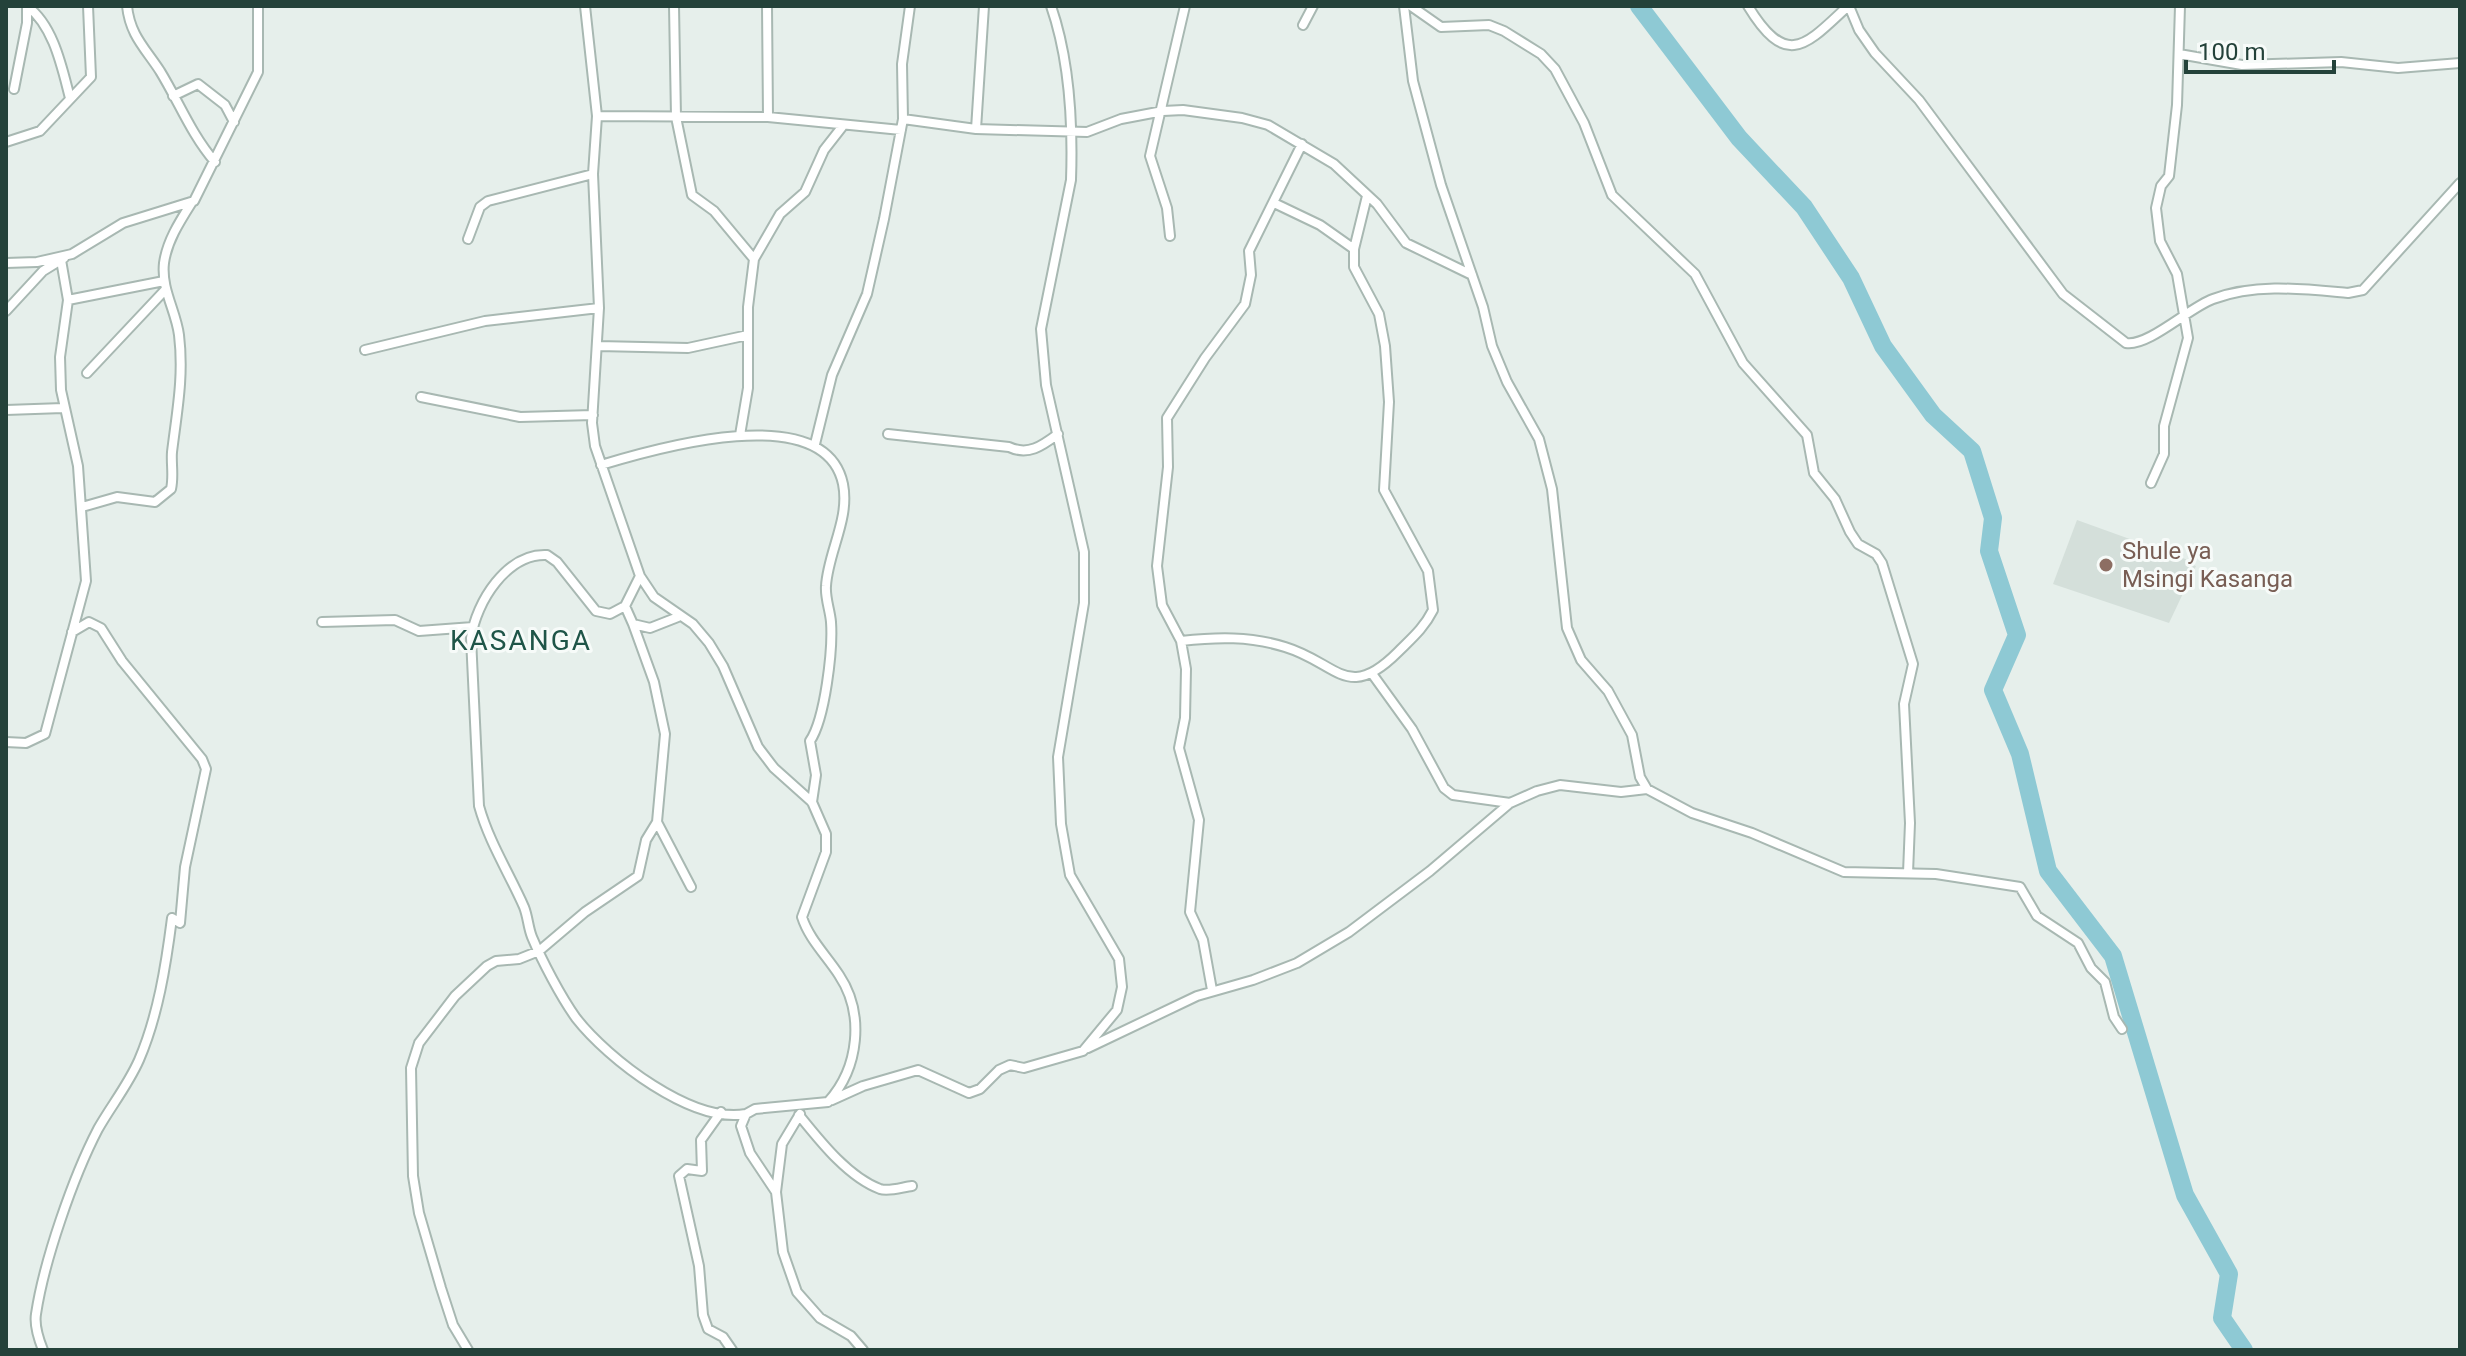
<svg xmlns="http://www.w3.org/2000/svg" width="2466" height="1356" font-family="Roboto,sans-serif">
<rect width="100%" height="100%" fill="#e6efeb"/>
<path fill="#d4dfda" d="M2077,520L2188,560L2187,563L2196,566L2169,623L2053,584Z"/>
<g fill="none" stroke-linecap="round" stroke-linejoin="round">
<path stroke="#8ec9d4" stroke-width="18" d="M1639,6L1739,138L1804,207L1851,278L1883,346L1933,415L1972,451L1993,518L1989,551L2017,635L1993,690L2020,754L2048,871L2113,956L2185,1195L2229,1274L2222,1318L2244,1350"/>
<defs>
<path id="minor" d="M27,6C54,26 62,68 70,98
M127,6C130,35 145,48 160,71C179,102 191,134 215,162
M585,6L597,116L593,174L599,308L592,423L595,446L640,576L654,597L693,624L709,643L723,666L758,747L774,768L812,802L826,834V852L802,917C809,939 826,955 839,975C865,1014 859,1068 828,1102L755,1109L746,1114L741,1126L750,1153L776,1192L783,1252L797,1292L820,1318L851,1336L863,1350
M674,6L676,117L692,195L714,211L754,259
M767,6L768,117
M1404,6L1413,81L1441,185L1483,307L1492,346L1507,382L1539,439L1552,489L1567,628L1581,660L1608,691L1632,735L1640,777L1647,789L1692,813L1752,833L1844,872L1936,874L2020,887L2037,916L2078,943L2091,968L2105,982L2114,1017L2122,1029
M1411,6L1441,27L1489,25L1504,31L1541,54L1555,69L1584,123L1612,195L1695,274L1743,363L1807,435L1814,473L1835,499L1850,532L1858,544L1876,554L1882,563L1913,664L1904,704L1910,823L1908,873
M1748,6C1787,70 1806,45 1848,6
M1849,6L1859,30L1875,53L1919,100L2063,294L2126,343C2148,347 2190,307 2213,299C2256,283 2303,289 2348,293L2363,290L2460,183
M1303,25L1313,6
M2179,54L2242,65L2341,62L2398,68L2460,63
M14,89L27,23V6
M173,96L198,84L225,105L234,122
M597,116L768,117L901,130
M903,119L976,129L1087,132L1121,119L1163,111L1183,110L1242,118L1268,125L1334,164L1377,204L1406,243L1472,275
M976,129L984,6
M6,142L40,131L91,77L88,6
M1274,203L1320,225L1354,249
M1170,236L1167,208L1150,156L1185,6
M468,239L480,207L488,201L593,174
M6,263L37,262L72,254L123,223L194,201L258,72V6
M68,300L164,281
M6,311L43,271L64,258
M598,346L688,348L748,335
M365,350L485,321L599,308
M87,373L166,289
M421,397L520,417L593,415
M6,410L63,408
M888,434L1009,447C1028,456 1042,446 1058,434
M740,435L748,388V307L754,259L780,214L805,192L824,150L842,127
M815,444L832,375L867,294L884,219L903,119L902,64L910,6
M601,465C657,448 825,399 843,484C850,519 828,552 826,586C825,598 830,610 831,622C833,650 825,719 810,741L816,775L812,802
M2151,483L2164,454V426L2188,338L2177,274L2160,241L2156,208L2161,186L2169,176L2177,105L2180,6
M82,507L117,497L155,502L171,489C174,476 171,464 172,452C177,411 184,376 179,335C176,311 161,289 164,263C167,241 180,221 192,202
M640,576L625,606L610,614L596,611L557,562L547,555C507,553 476,602 471,638L479,806C489,842 509,873 524,907C528,917 528,927 532,937C542,961 561,997 576,1018C608,1059 692,1124 746,1114
M625,606L633,624L650,628L678,617
M322,622L395,620L419,631L473,627
M633,624L654,682L665,734L657,822L691,887
M1181,641C1217,637 1250,636 1285,647C1338,663 1347,703 1398,652C1412,638 1424,628 1433,610L1428,571L1384,490L1389,402L1385,346L1379,314L1354,267V249L1367,196
M1373,675L1412,729L1444,788L1453,795L1510,803
M6,742L26,743L45,734L86,581L78,466L61,390L60,357L68,300L61,260
M1212,990L1203,940L1190,912L1199,820L1179,748L1185,718L1186,669L1181,641L1162,605L1157,566L1168,467L1167,418L1205,358L1245,304L1251,275L1249,251L1302,144
M1088,1048L1197,996L1253,980L1297,963L1349,932L1430,871L1510,803L1537,791L1560,785L1621,792L1647,789
M832,1100L863,1086L918,1070L969,1093L980,1089L999,1070L1010,1065L1024,1068L1083,1051L1117,1010L1122,987L1119,959L1070,875L1061,824L1058,757L1084,603V552L1046,385L1041,329L1071,180C1073,123 1070,61 1051,6
M721,1112L701,1140L702,1171L687,1169L679,1176L699,1266L703,1315L708,1329L723,1337L732,1350
M799,1115C820,1141 848,1177 880,1189C889,1192 903,1187 912,1186
M776,1192L782,1144L800,1114
M43,1350C39,1340 34,1326 36,1314C44,1261 73,1177 98,1129C111,1106 128,1085 139,1060C158,1016 166,965 172,918L180,923L185,867L206,769L202,759L122,661L101,628L89,622L72,632
M468,1350L453,1325L441,1288L419,1213L413,1176L411,1068L419,1043L455,996L487,966L496,961L519,959L539,951L585,912L638,876L646,840L657,822"/>
</defs>
<use href="#minor" stroke="#a8b8b2" stroke-width="12"/>
<use href="#minor" stroke="#fff" stroke-width="8"/>
</g>
<circle fill="#8d6e63" stroke="#f7fbf9" stroke-width="3" cx="2106" cy="565" r="8"/>
<g text-anchor="middle" stroke-width="6" stroke-linejoin="round" paint-order="stroke">
<g font-size="24" fill="#785e54" stroke="#f7fbf9" text-anchor="start">
<text x="2122" y="559">Shule ya<tspan x="2122" dy="28">Msingi Kasanga</tspan></text>
</g>
<g font-size="28" letter-spacing="2" fill="#1f5548" stroke="#f7fbf9">
<text x="521" y="650">KASANGA</text>
</g>
</g>
<rect width="2466" height="1356" fill="none" stroke="#24423a" stroke-width="16"/>
<path d="M2186 60v12h148v-12" fill="none" stroke="#24423a" stroke-width="4"/>
<text x="2198" y="60" font-size="24" fill="#24423a" stroke="#f7fbf9" stroke-width="6" paint-order="stroke">100 m</text>
</svg>
